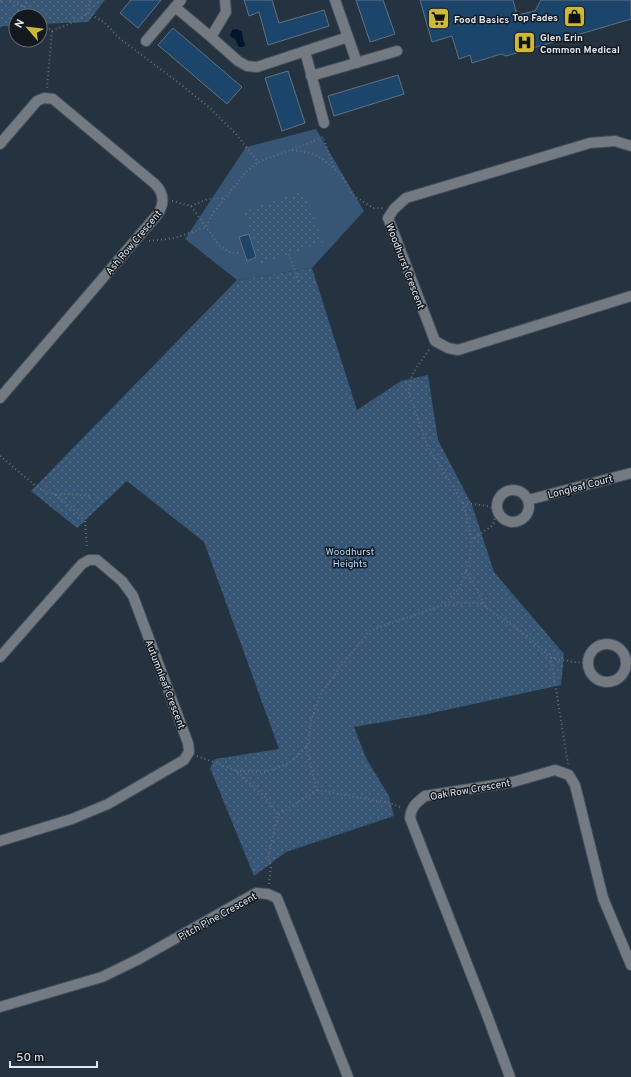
<svg xmlns="http://www.w3.org/2000/svg" width="631" height="1077" font-family="Overpass,sans-serif">
<defs>
<pattern id="park-dots" width="8" height="8" patternUnits="userSpaceOnUse"><rect width="8" height="8" fill="#375574"/><path d="M2 2h.1M6 6h.1" fill="none" stroke="#546d88" stroke-width="1.8" stroke-linecap="round"/></pattern>
</defs>
<rect width="100%" height="100%" fill="#25323f"/>
<path fill="#375574" d="M316,129L364,211L312,268L237,280L185,239L246,147Z"/>
<path fill="url(#park-dots)" d="M0,0H105L88,22L40,24V16H16V26H2L0,28Z
M304,190L323,242L261,264L243,212Z
M312,268L357,410L401,381L428,375L438,440L472,505L494,572L564,654L561,685L423,715L354,727L366,758L389,796L394,816L286,852L254,876L210,768L215,759L279,749L204,542L127,481L77,528L31,491L237,280Z"/>
<path fill="#021529" d="M237,29L242,32L243,39L245,45L243,47H239L235,39L231,37L230,35L232,30Z"/>
<path fill="#1c456c" stroke="#637180" d="M131,0H161L138,28L120,13Z
M244,0H272L279,23L324,10L329,26L268,45L259,12L249,16Z
M356,0H383L395,34L370,42Z
M420,0H513L517,15L535,11L541,0H631V19L506,56L501,54L472,63L470,55L459,59L452,36L432,42Z
M173,28L242,87L227,104L158,45Z
M288,71L305,123L282,131L265,78Z
M398,75L404,94L334,116L328,96Z
M249,234L256,257L247,261L239,237Z"/>
<g fill="none" stroke-linecap="round" stroke-linejoin="round">
<defs>
<path id="minor" d="M225,0L226,12L211,37L238,61L247,66L257,67L348,37L335,0
M175,7L211,37
M348,37L357,63
M146,41L181,0
M305,51L324,123
M311,76L397,51
M0,144L37,101L44,98L53,99L155,184C164,193 165,204 157,215L0,398
M631,146L615,141L590,143L406,198L394,209L388,218L435,341L448,348L458,350L631,296
M497 506a16 16 0 1 1 32 0a16 16 0 1 1-32 0Z
M528,500L631,473
M588 663a19 19 0 1 1 38 0a19 19 0 1 1-38 0Z
M0,657L82,564L89,560H97L122,581L133,596L188,743L189,752L184,760L108,804L72,819L0,841
M0,1007L102,977L139,959L256,893L268,894L277,898L348,1077
M510,1077L487,1015L410,818C411,807 416,803 425,796L513,782L555,770L569,775L575,785L603,898L631,965"/>
</defs>
<use href="#minor" stroke="#434f5b" stroke-width="12"/>
<path stroke="#646f7b" stroke-width="2" stroke-dasharray="1 3" stroke-linecap="butt" d="M10,0L24,7L35,16
M0,1L1,0
M24,7L27,0
M88,13L104,22L119,38L175,80L210,108L235,133L258,162L291,150L311,153L321,158L341,174L353,195L373,208H383
M40,21L52,31L47,88
M52,31L74,22L88,13L90,0
M292,150L323,137L334,168
M172,201L191,206L219,245L229,252L239,253
M191,206L208,199L225,198
M149,241L175,238L206,227L213,213L246,172L258,162
M289,254L299,282
M429,350L416,368L412,376L408,391L427,445L463,503L472,540L469,562L460,588L444,604
M0,456L37,487L47,492L56,495L79,514L85,521L87,549
M56,495L67,494L90,496
M463,503L487,506L497,510L493,525L472,540
M466,571L486,607
M551,658L573,662L588,663
M197,756L235,770L266,798L278,815
M236,771L266,772L289,763L301,753L307,745
M317,790L390,803L402,808
M269,884L271,866L268,857L278,815L317,790L307,750L311,721L320,695L338,670L369,631L443,605L467,603H480L526,635L551,658L568,764"/>
<use href="#minor" stroke="#747a81" stroke-width="10"/>
</g>
<defs>
<symbol id="shop-square" viewBox="-11 -11 22 22"><rect x="-9" y="-9" width="18" height="18" rx="4" fill="#cdb938" stroke="#13191f"/><path d="M-5-2.5h2.3a2.7 3.5 0 0 1 5.4 0H5L5.5 6h-11ZM-1.5-2.5h3a1.5 2.3 0 0 0-3 0Z" fill="#111"/></symbol>
<symbol id="supermarket-square" viewBox="-11 -11 22 22"><rect x="-9" y="-9" width="18" height="18" rx="4" fill="#cdb938" stroke="#13191f"/><path d="M-6-5.5h2.5l.6 2H6L4.5 2H-2.5L-4.4-4H-6ZM-1.5 3.2a1.3 1.3 0 1 0 .1 0ZM3 3.2a1.3 1.3 0 1 0 .1 0Z" fill="#111"/></symbol>
<symbol id="hospital-square" viewBox="-11 -11 22 22"><rect x="-9" y="-9" width="18" height="18" rx="4" fill="#cdb938" stroke="#13191f"/><path d="M-5-5h3v3.5h4V-5h3V5h-3V1.5h-4V5h-3Z" fill="#111"/></symbol>
</defs>
<g fill-rule="evenodd">
<use href="#shop-square" x="562" y="4" width="25" height="25"/>
<use href="#supermarket-square" x="426" y="6" width="25" height="25"/>
<use href="#hospital-square" x="512" y="30" width="25" height="25"/>
</g>
<g text-anchor="middle" stroke-width="3" stroke-linejoin="round" paint-order="stroke">
<g font-size="10" font-weight="bold" fill="#dfe7f0" stroke="#13191f" text-anchor="start">
<text x="558" y="21" text-anchor="end">Top Fades</text>
<text x="454" y="23">Food Basics</text>
<text x="540" y="41">Glen Erin<tspan x="540" dy="12">Common Medical</tspan></text>
</g>
<g font-size="10" fill="#dfe7f0" stroke="#13191f">
<text transform="translate(133 242) rotate(-50)" y="4">Ash Row Crescent</text>
<text transform="translate(406 266) rotate(69)" y="4">Woodhurst Crescent</text>
<text transform="translate(580 486) rotate(-15)" y="4">Longleaf Court</text>
<text transform="translate(166 684) rotate(69)" y="4">Autumnleaf Crescent</text>
<text transform="translate(470 789) rotate(-10)" y="4">Oak Row Crescent</text>
<text transform="translate(217 916) rotate(-29)" y="4">Pitch Pine Crescent</text>
</g>
<g font-size="10" fill="#b3d8ff" stroke="#13191f">
<text x="350" y="555">Woodhurst<tspan x="350" dy="12">Heights</tspan></text>
</g>
</g>
<g transform="translate(28 28) rotate(298)"><circle r="19" fill="#13191f" stroke="#656b73"/>
<path d="M0-3L7 15L0 10L-7 15Z" fill="#cdb938"/>
<text y="-6" font-size="11" font-weight="bold" text-anchor="middle" fill="#dfe7f0">N</text>
</g>
<path d="M10 1061v6h87v-6" fill="none" stroke="#dfe7f0" stroke-width="2"/>
<text x="16" y="1061" font-size="12" fill="#dfe7f0" stroke="#13191f" stroke-width="3" paint-order="stroke">50 m</text>
</svg>
